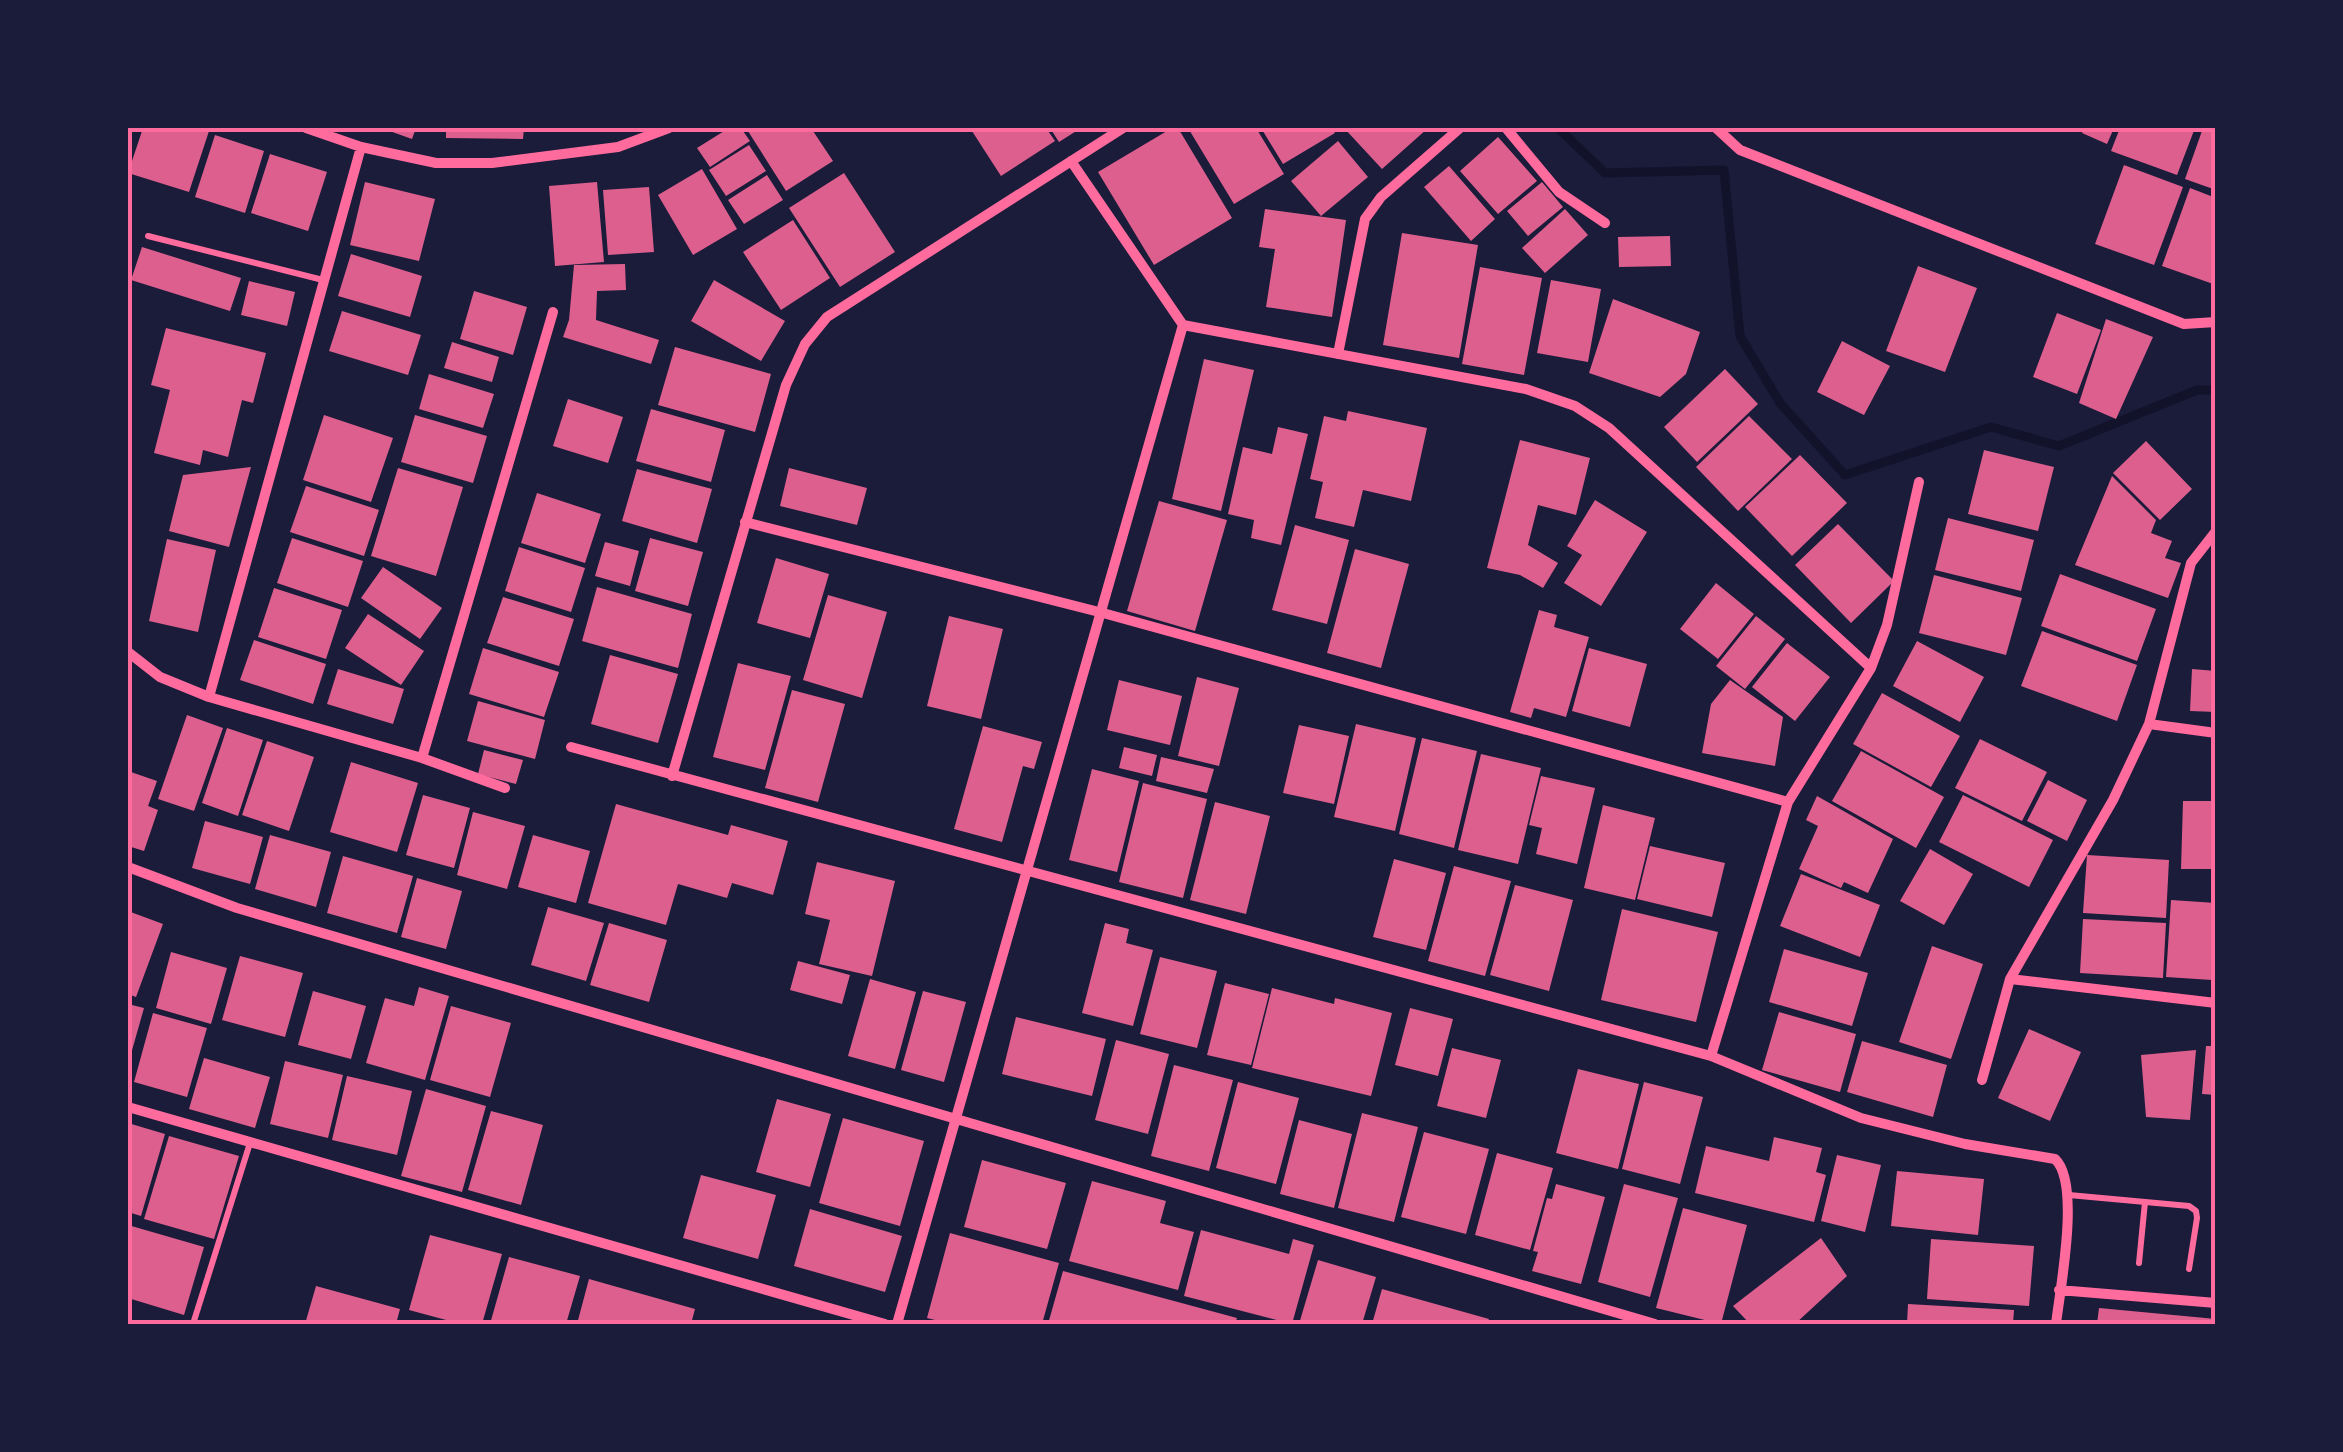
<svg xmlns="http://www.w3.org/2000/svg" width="2343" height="1452" font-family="Raleway,sans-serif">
<rect width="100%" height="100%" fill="#1b1b3a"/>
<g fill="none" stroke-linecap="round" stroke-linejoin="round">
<path stroke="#12122b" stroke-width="9" d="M1558,128L1605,173L1724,170L1740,336L1780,403L1845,475L1991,427L2059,446L2197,390H2216"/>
</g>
<path fill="#dd5f8e" d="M143,128H199L209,131L189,192L128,173Z
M381,128H416L412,139Z
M446,128H524L523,139L446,138Z
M729,128H741L750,141L710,167L697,148Z
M746,128H811L833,161L786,191Z
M970,128H1046L1055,141L1001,176Z
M1050,128H1081L1059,142Z
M1172,128H1178L1232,218L1154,265L1098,172Z
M1188,128H1256L1284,174L1234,204Z
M1261,128H1331L1335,133L1283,164Z
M1344,128H1425L1427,129L1382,169Z
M2084,128H2114L2107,144L2082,133Z
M2120,128H2195L2177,175L2111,151Z
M2203,128H2216V190L2185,179Z
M215,135L264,151L245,213L195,197Z
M1498,137L1537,181L1498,214L1460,171Z
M1338,141L1368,177L1321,216L1291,181Z
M749,145L766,171L726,196L709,170Z
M270,154L327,172L308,231L251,213Z
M2124,165L2183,187L2154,265L2095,244Z
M1449,166L1495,219L1471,241L1424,187Z
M702,169L737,229L693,255L658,195Z
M844,173L895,252L840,287L789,208Z
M767,175L783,200L744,224L728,200Z
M365,182L435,199L419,261L350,245Z
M597,182L604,262L555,266L549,186Z
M1542,182L1563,207L1528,236L1507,211Z
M649,187L654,252L608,255L603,190Z
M2190,188L2216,198V285L2162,266Z
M1265,209L1346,220L1332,317L1266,307L1275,249L1259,247Z
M1565,209L1588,235L1545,273L1522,248Z
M793,220L830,278L781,310L743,252Z
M1402,233L1478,245L1459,358L1383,345Z
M1670,236L1671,266L1619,267L1618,237Z
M142,247L241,278L230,311L131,280Z
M351,254L422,276L410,317L338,296Z
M625,264L626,290L597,291L596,320L659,340L651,364L563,337L569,320L574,265Z
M1918,266L1977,288L1945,372L1886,351Z
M1480,267L1542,278L1524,375L1462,364Z
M714,280L785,321L761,361L691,321Z
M1551,280L1601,289L1588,362L1537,353Z
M249,281L295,292L287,326L241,315Z
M474,291L527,307L513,355L460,339Z
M1613,299L1700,332L1686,374L1660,397L1589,373Z
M342,311L421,335L408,375L329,351Z
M2057,313L2101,330L2077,394L2033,377Z
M2106,319L2153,337L2116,419L2079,403Z
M166,328L266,353L253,403L242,400L228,457L203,450L200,465L154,453L170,390L151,385Z
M1842,341L1890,366L1864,415L1817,392Z
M452,342L499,357L492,382L444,368Z
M675,347L771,374L755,432L658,405Z
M1204,359L1254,370L1221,511L1172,499Z
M1725,369L1758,404L1697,462L1664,427Z
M429,374L494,394L483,428L419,409Z
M568,399L623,417L608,463L553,446Z
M651,409L725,430L711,482L636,461Z
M1348,411L1427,428L1411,501L1363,490L1354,527L1315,518L1323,482L1310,479L1324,416L1346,421Z
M324,415L393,438L371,502L303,480Z
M415,415L487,436L473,483L401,462Z
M1749,416L1792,459L1738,511L1696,467Z
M1278,427L1308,434L1281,545L1251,538L1254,520L1228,514L1243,447L1272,454Z
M1520,440L1590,458L1576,515L1538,505L1528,545L1558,563L1543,588L1520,575L1487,568Z
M2146,441L2192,489L2160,520L2113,473Z
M1984,450L2054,467L2038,531L1968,514Z
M1800,455L1847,503L1792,556L1745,507Z
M251,467L229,547L169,531L183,475Z
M398,468L463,487L436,576L371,556Z
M789,468L867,488L857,525L780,506Z
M637,469L712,489L697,543L622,521Z
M2112,476L2156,520L2151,533L2172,541L2165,558L2181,563L2168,598L2075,565Z
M306,486L379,510L364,556L290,532Z
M537,493L601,514L585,563L521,543Z
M1595,500L1647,532L1601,606L1564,583L1582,555L1567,546Z
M1159,501L1227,520L1195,631L1127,611Z
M1948,518L2034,540L2021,591L1935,570Z
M1838,524L1894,581L1851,623L1795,565Z
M1295,525L1349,540L1327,624L1272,610Z
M292,538L363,561L348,607L277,583Z
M650,538L703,552L688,606L635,591Z
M167,539L216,550L198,632L149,621Z
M605,542L639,551L630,586L595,576Z
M519,547L585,568L571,612L505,591Z
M1355,549L1409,564L1381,668L1327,653Z
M776,558L829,574L810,638L757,623Z
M383,567L442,608L420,639L361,598Z
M2060,574L2156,609L2137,661L2041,626Z
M1934,575L2022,598L2006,655L1919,633Z
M1716,583L1754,614L1718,659L1680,629Z
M597,587L692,614L678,668L582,641Z
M274,588L342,610L326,659L258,637Z
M828,595L887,612L862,698L803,680Z
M503,597L574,619L559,666L487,643Z
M1539,610L1557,615L1554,627L1589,637L1566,717L1534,708L1531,718L1510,712Z
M368,614L424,651L401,685L345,648Z
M949,616L1003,629L981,719L927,706Z
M1756,616L1785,639L1745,689L1716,666Z
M2042,631L2137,665L2117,721L2021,686Z
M254,640L326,664L313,704L240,680Z
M1917,641L1984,677L1960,722L1893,686Z
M1787,643L1830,677L1795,721L1752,687Z
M483,648L559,672L544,717L469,694Z
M1589,648L1647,664L1630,727L1572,711Z
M610,655L678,674L658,743L591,724Z
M738,663L791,676L765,770L713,757Z
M338,669L404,689L393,724L327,704Z
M2192,669L2216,671V712L2190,711Z
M1197,677L1239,688L1219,766L1178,756Z
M1119,680L1182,696L1170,745L1107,730Z
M1730,680L1783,717L1775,766L1702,753L1711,704Z
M792,690L845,704L818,802L765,788Z
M1882,693L1960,736L1931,787L1853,744Z
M478,701L545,720L535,759L467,741Z
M187,715L223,728L194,811L158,799Z
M1356,724L1416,738L1395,831L1334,817Z
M1299,725L1349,736L1334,804L1283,793Z
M983,726L1042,742L1034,769L1023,766L1002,842L954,829Z
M227,728L263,740L238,816L202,803Z
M1422,738L1477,751L1454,848L1399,834Z
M1980,739L2047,772L2022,821L1955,788Z
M267,741L314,757L289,831L242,815Z
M1124,747L1157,755L1152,776L1119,768Z
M484,750L523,760L516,784L478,774Z
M1861,751L1944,797L1916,848L1832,801Z
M1481,754L1541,768L1518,864L1458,850Z
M1161,757L1214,769L1207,793L1156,781Z
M351,762L418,783L397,852L330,832Z
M1092,769L1139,781L1117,872L1069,860Z
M128,771L157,781L148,806L158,810L144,851L128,846Z
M1541,776L1595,788L1577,864L1536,854L1542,828L1529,825Z
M2048,780L2087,800L2067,841L2027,821Z
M1143,783L1207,799L1183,898L1119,882Z
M423,795L470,808L454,868L406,855Z
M1963,795L2053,840L2029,887L1939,842Z
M1817,796L1893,839L1868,893L1844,882L1841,888L1799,869L1818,826L1806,820Z
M2183,801H2216V869H2181Z
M1215,802L1270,816L1246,914L1190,900Z
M616,804L728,835L731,825L788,841L773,895L732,883L727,898L678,884L666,925L588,903Z
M1603,805L1655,818L1635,900L1584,888Z
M473,812L525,826L507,889L457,875Z
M205,821L263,837L250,884L192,868Z
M270,835L331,852L316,907L255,889Z
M533,835L590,851L576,903L518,887Z
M1650,846L1725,863L1712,917L1637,899Z
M1930,849L1973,874L1944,925L1900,901Z
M2087,855L2169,860L2166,918L2083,913Z
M343,856L413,876L397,933L327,913Z
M1394,859L1446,873L1426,950L1373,937Z
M817,862L895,881L872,976L819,964L830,920L805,914Z
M1454,866L1511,881L1485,976L1428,961Z
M1801,874L1880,905L1860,957L1780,926Z
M417,878L462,891L446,949L401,937Z
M1515,885L1573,900L1549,991L1490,975Z
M2171,900L2216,903L2212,980L2166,977Z
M548,907L604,923L586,981L531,965Z
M1622,909L1718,932L1696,1022L1601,1000Z
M128,911L163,924L136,997L128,994Z
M2083,919L2166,923L2163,978L2080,973Z
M609,923L667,940L649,1002L590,985Z
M1105,923L1129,929L1126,943L1153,950L1133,1026L1082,1013Z
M1932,946L1983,964L1951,1059L1899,1042Z
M1784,949L1868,973L1852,1026L1769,1002Z
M171,952L227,968L211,1024L156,1008Z
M240,956L303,973L285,1037L222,1020Z
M1160,957L1217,971L1197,1048L1140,1034Z
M798,961L850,975L842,1004L790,990Z
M870,979L916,992L895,1069L848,1056Z
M1225,983L1269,994L1251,1065L1207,1055Z
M419,987L449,996L425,1080L366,1063L385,998L414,1006Z
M1272,988L1334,1004L1335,998L1392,1013L1371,1096L1252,1068Z
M313,991L366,1006L351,1059L298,1045Z
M923,991L966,1002L944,1082L901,1070Z
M128,1004L144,1008L129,1061H128Z
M451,1006L511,1023L490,1097L430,1080Z
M1410,1008L1453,1019L1438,1076L1395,1065Z
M1779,1012L1856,1034L1840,1092L1762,1070Z
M153,1013L207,1028L187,1097L134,1082Z
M1016,1017L1106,1039L1092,1096L1002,1074Z
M2029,1029L2081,1052L2050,1121L1998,1098Z
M1116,1040L1169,1054L1148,1134L1095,1120Z
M1862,1041L1947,1065L1933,1117L1847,1092Z
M2206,1046H2216V1095L2202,1094Z
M1452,1048L1501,1060L1486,1118L1437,1106Z
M2196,1050L2190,1120L2146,1117L2141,1055Z
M204,1058L270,1077L255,1128L189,1109Z
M285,1061L343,1075L328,1138L270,1124Z
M1174,1065L1233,1080L1209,1171L1151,1156Z
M1578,1069L1639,1084L1618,1169L1556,1153Z
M347,1076L412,1091L397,1155L332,1140Z
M1238,1082L1299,1098L1276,1184L1216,1168Z
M1644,1082L1703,1097L1680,1184L1622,1169Z
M426,1089L486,1106L462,1192L401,1176Z
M777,1099L831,1114L810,1187L756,1172Z
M491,1111L543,1125L521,1205L468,1190Z
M1362,1113L1418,1127L1394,1222L1338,1208Z
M843,1118L924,1141L900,1226L819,1203Z
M1299,1120L1352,1134L1334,1208L1280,1194Z
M128,1123L165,1134L141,1216L128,1212Z
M1424,1132L1489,1149L1466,1234L1401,1217Z
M169,1136L239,1156L214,1239L144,1219Z
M1774,1137L1822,1148L1816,1172L1826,1175L1814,1222L1695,1193L1706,1146L1769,1161Z
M1497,1153L1553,1168L1530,1250L1475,1235Z
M1837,1155L1881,1165L1865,1232L1821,1221Z
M982,1160L1066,1183L1047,1249L964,1227Z
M1897,1171L1984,1179L1978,1235L1891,1226Z
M701,1175L776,1195L758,1259L683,1238Z
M1092,1181L1166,1201L1160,1223L1194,1232L1178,1290L1069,1261Z
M1556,1184L1605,1197L1581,1284L1532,1271L1538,1252L1533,1251L1547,1198L1552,1199Z
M1624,1184L1678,1198L1650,1297L1598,1282Z
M1683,1208L1747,1225L1721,1324L1656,1308Z
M810,1209L902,1236L885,1292L794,1266Z
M128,1225L204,1247L184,1315L128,1298Z
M1201,1230L1289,1254L1293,1239L1314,1245L1292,1324L1184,1296Z
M950,1233L1059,1263L1042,1324H951L927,1318Z
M430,1235L502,1254L482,1324H461L409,1310Z
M1821,1238L1847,1276L1795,1324H1750L1733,1306Z
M1931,1239L2034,1246L2029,1306L1927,1299Z
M509,1257L580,1276L566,1324H490Z
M1318,1260L1376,1277L1362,1324H1299Z
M1063,1271L1237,1318L1235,1324H1048Z
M589,1279L695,1309L691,1324H577Z
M316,1286L400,1309L396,1324H305Z
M1382,1289L1489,1319L1487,1324H1372Z
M1908,1304L2014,1310L2013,1324H1907Z
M2099,1308L2216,1319V1324H2097Z"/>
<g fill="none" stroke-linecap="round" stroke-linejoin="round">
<path stroke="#ff6b9d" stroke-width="6" d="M148,236L323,280
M2069,1195L2189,1206L2196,1211L2197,1218L2189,1269
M2139,1263L2145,1202
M193,1324L250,1143"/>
<path stroke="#ff6b9d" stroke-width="10" d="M306,128L361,147L436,163H492L618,147L669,128
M1506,128L1559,192L1605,223
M1716,128L1740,150L2184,324L2216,322
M1183,325L1526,389L1575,406L1609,428L1871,668
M1338,354L1365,219L1381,197L1460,128
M745,522L1103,613L1788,802
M128,652L160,677L209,697L422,758L505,788
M209,697L361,147
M2149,724L2216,733
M571,747L1711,1056L1861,1118L1965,1144L2055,1159C2081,1183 2060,1289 2056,1324
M422,758L553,312
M672,776L786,385L805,344L827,317L1123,128
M128,867L237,908L1655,1324
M2010,979L2216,1003
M1711,1056L1788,802L1871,668L1887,625L1919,482
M1982,1080L2010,979L2113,800L2149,724L2191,563L2216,531
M128,1107L885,1324
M2059,1290L2216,1303
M897,1324L1183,325L1071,161"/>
</g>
<rect width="2343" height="1452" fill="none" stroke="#1b1b3a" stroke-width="260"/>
<rect x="130" y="130" width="2083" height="1192" fill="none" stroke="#ff6b9d" stroke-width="4"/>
</svg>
